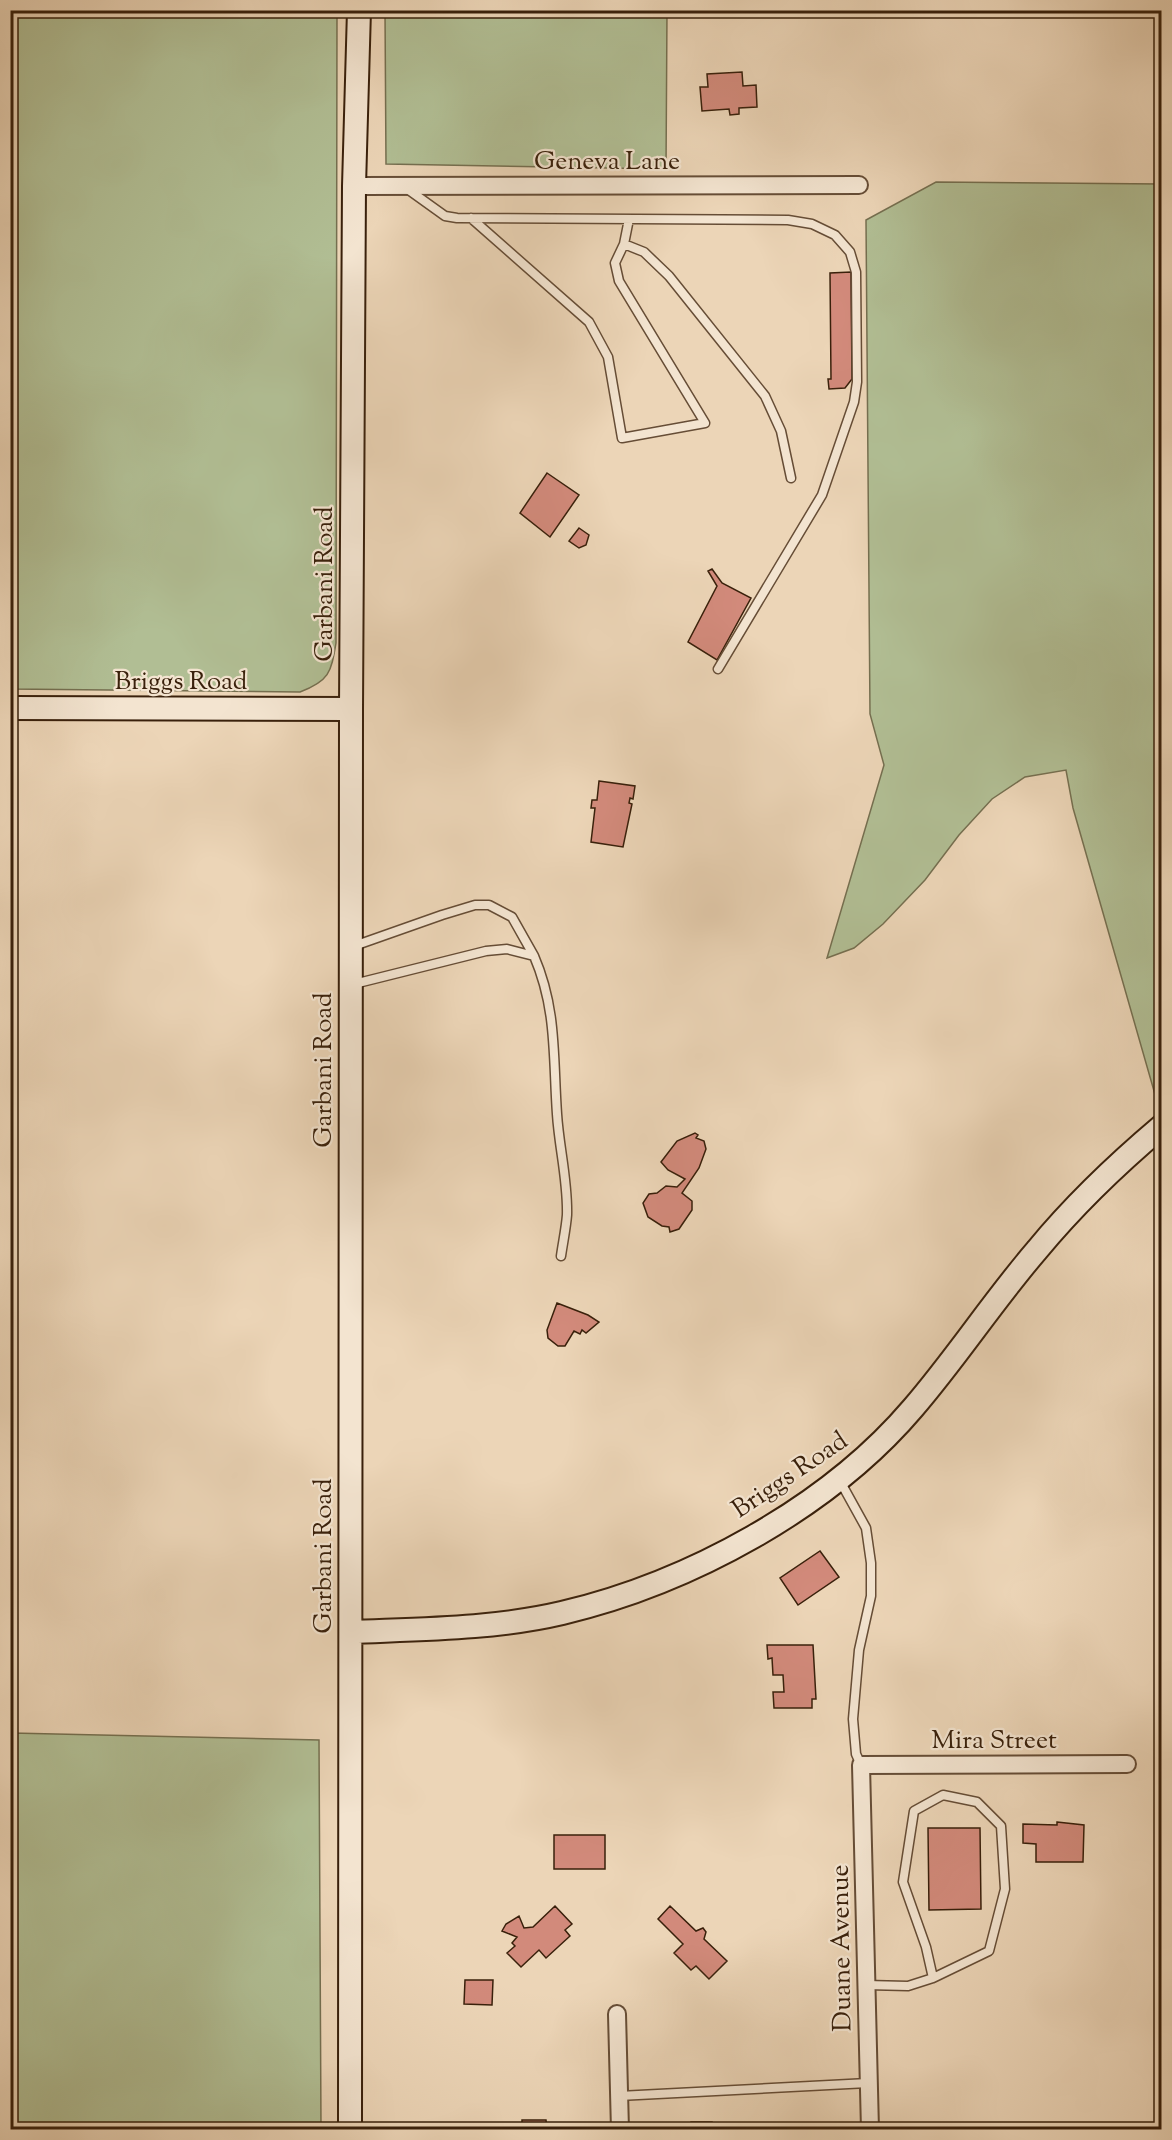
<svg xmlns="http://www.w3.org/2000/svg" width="1172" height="2140" font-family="'Sorts Mill Goudy',serif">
<rect width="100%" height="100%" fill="#ecd5b7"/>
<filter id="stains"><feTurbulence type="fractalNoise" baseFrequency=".00333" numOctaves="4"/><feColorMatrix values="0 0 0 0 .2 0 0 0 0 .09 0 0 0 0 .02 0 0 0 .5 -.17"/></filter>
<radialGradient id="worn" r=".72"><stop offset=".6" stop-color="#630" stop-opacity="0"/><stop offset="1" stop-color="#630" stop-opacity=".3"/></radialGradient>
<path fill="#b1be94" stroke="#756f50" stroke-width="1.5" d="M170,11H337L336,643C331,673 329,681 300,692L11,689V17H165Z
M385,11H667L666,169L386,164Z
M936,182L1161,184L1162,1095L1156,1098L1073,808L1066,770L1025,777L992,799L959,835L925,880L883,924L854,948L827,958L884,765L870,714L866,220Z
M11,1733L319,1740L321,2129H11Z"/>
<path fill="#d28a7b" stroke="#39200b" stroke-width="1.5" d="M872,10H905V17H872Z
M742,72L743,86L756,85L757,107L739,108V114L730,115L729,109L702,111L700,87H708L707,74Z
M851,272L852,379L845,388L829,389L828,379H831L830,273Z
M547,473L579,495L550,537L520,513Z
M579,528L589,535L586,545L579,548L569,541Z
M712,569L722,583L751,598L717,660L688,642L717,586L708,571Z
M599,781L635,786L633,799L630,798L629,803L632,804L623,847L591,842L595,808H591L592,800H597Z
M695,1133L698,1135L696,1138L704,1141L706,1149L699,1168L682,1193L692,1201V1210L679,1229L670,1232L669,1227L662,1226L648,1217L643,1203L649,1194L657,1193L666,1186L677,1187L685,1179L668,1170L661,1162L677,1141Z
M557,1303L588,1315L599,1322L586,1333L582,1330L580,1334L574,1331L565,1346H558L548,1338L547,1330Z
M820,1551L839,1577L798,1605L780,1578Z
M767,1645H813L816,1699H812V1708H774L773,1692H784L783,1675H773L772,1658L768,1659Z
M1057,1822L1084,1825L1083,1862H1036V1844L1023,1843V1824L1057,1825Z
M928,1828H980L981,1909L929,1910Z
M554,1835H605V1869H554Z
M555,1906L572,1924L565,1930L570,1936L546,1958L539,1950L521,1967L507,1953L515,1946L512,1943L517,1937L502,1931L506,1924L519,1916L524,1928L533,1927Z
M670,1906L696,1931L703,1928L706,1932L704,1939L727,1961L709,1979L696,1966L691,1970L674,1953L683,1944L658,1919Z
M465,1980H493L492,2005L464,2004Z
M522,2120H546L547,2130H522Z
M691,2122H712V2130H691Z"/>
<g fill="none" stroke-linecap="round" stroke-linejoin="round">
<defs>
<path id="lane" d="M406,188L445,216L457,218L788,220L812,224L835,235L850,252L856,272L857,382L854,402L822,495L718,669
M471,218L589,322L608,357L622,438L705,423L619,281L615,263L624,244L629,219
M624,244L644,252L669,276L765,396L781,431L791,478
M354,946L442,915L475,905H489L512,917L534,956
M354,984L486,951L507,949L534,956C557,1009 553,1057 557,1114C559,1147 568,1181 567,1215C566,1228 563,1242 561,1256
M840,1481L866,1528L871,1563V1596L859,1650L853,1719L856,1754L861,1765
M866,1985L908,1986L933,1978L926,1947L903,1882L914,1811L943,1795L977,1802L1001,1826L1005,1889L989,1951L933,1978
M619,2096L868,2083"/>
<path id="street" d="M354,186L859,185
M617,2014L620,2130
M870,2130L861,1765L1127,1764"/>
<path id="secondary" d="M10,708L351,709
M351,1632C421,1629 494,1629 562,1613C689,1583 828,1508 913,1408C957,1357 993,1301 1037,1250C1074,1205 1117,1164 1162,1126
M350,2130L351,709L354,186L359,10"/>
</defs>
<use href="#lane" stroke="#664d36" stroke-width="11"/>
<use href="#street" stroke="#664d36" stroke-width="20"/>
<use href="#secondary" stroke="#39200b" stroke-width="26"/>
<use href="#lane" stroke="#f3e4d0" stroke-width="8"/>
<use href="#street" stroke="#f3e4d0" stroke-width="16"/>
<use href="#secondary" stroke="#f3e4d0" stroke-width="22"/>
</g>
<g text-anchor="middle" stroke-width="4.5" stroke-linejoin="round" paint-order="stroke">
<g font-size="26" fill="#39200b" stroke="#f3e4d0">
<text x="607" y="169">Geneva Lane</text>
<text transform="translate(323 584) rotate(-90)" y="9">Garbani Road</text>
<text x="181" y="689">Briggs Road</text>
<text transform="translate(322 1070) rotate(-90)" y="9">Garbani Road</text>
<text transform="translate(789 1474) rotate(-34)" y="9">Briggs Road</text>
<text transform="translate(322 1556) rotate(-90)" y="9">Garbani Road</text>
<text x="994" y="1748">Mira Street</text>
<text transform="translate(840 1948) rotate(-91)" y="9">Duane Avenue</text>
</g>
</g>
<rect width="1172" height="2140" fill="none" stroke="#ecd5b7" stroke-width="36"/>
<rect x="12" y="12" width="1148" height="2116" fill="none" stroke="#39200b" stroke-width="3"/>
<rect x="18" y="18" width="1136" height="2104" fill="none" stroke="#39200b" stroke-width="1.5"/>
<rect width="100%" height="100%" filter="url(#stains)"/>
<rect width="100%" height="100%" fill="url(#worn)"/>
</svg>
